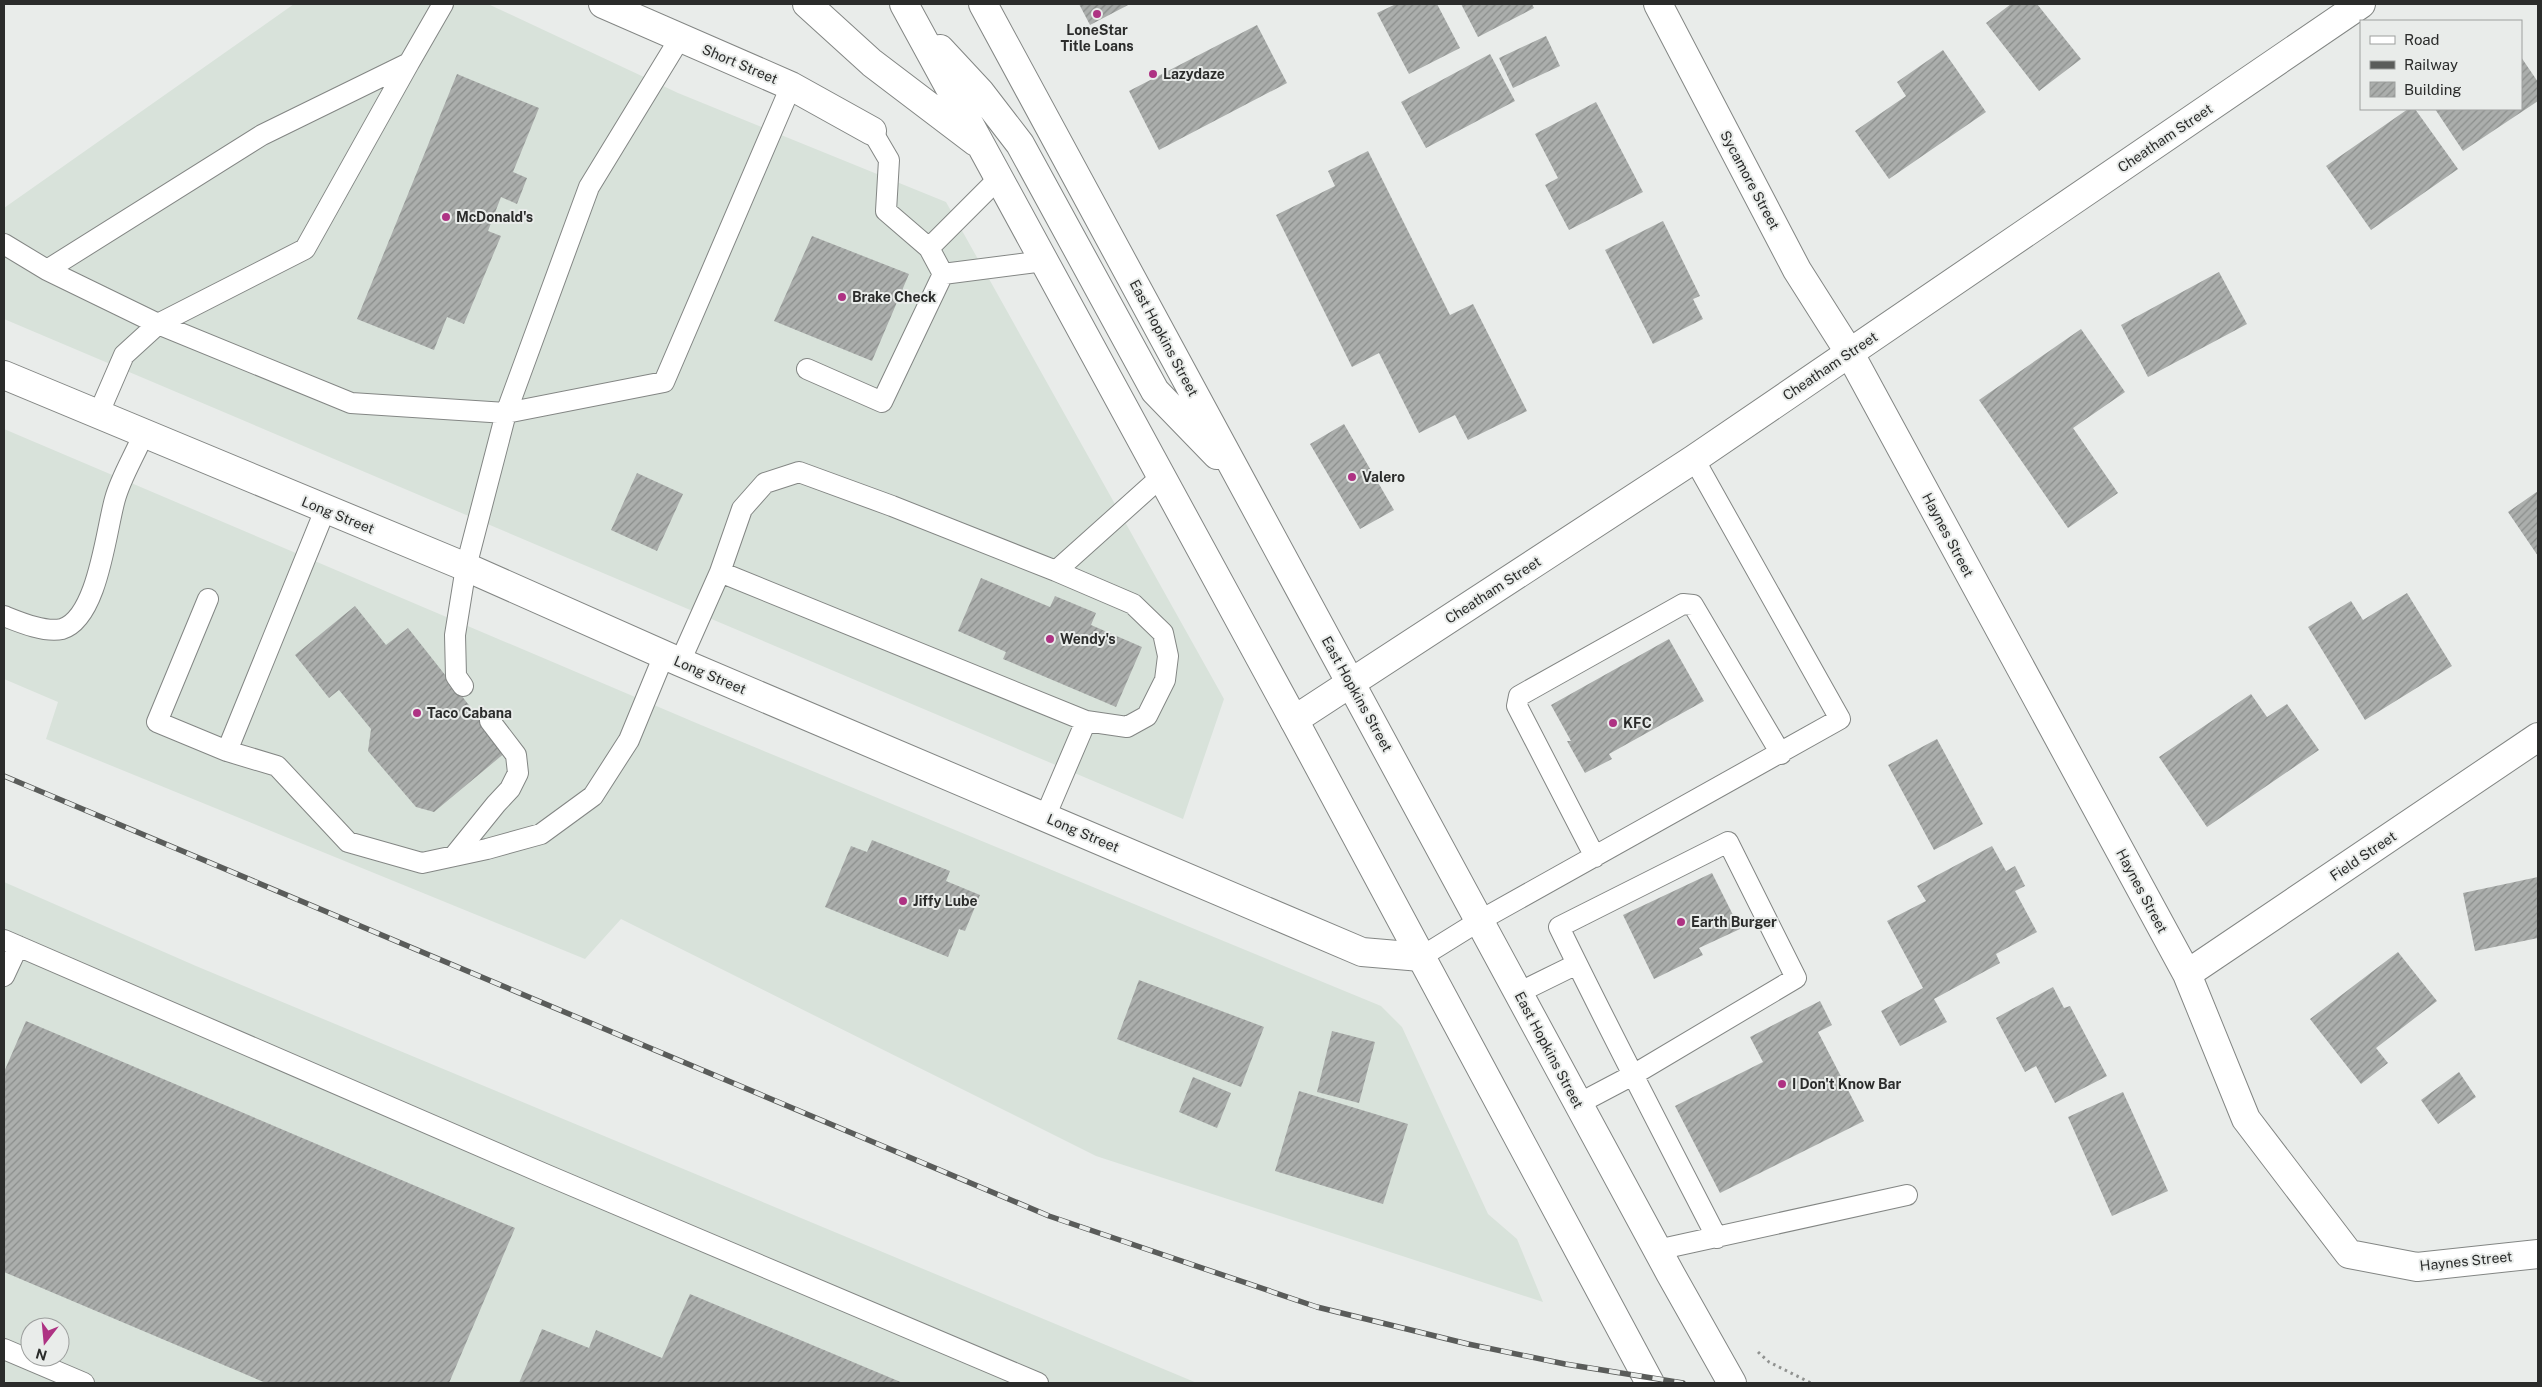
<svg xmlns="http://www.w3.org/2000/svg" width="2542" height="1387" font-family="'Public Sans',sans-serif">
<defs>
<pattern id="building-hatch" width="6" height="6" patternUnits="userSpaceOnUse" patternTransform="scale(1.25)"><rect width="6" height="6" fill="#abaeac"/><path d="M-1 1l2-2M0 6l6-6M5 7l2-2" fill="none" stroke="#8b8e8c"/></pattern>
</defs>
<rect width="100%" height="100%" fill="#e9ecea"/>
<path fill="#d8e2da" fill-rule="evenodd" d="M294,4H488L678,93L946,202L1224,699L1183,819L4,319V208Z
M4,429L701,725L1381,1006L1402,1027L1488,1214L1517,1239L1543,1302L1096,1156L621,919L585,959L46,739L58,702L4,679Z
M4,882L196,966L1197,1383H4ZM30,1327H60V1357H30Z"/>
<path fill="url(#building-hatch)" d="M1079,4H1130L1090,25Z
M1396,4H1437L1460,48L1409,74L1377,13Z
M1461,4H1532L1534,8L1478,37Z
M2011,4H2037L2081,59L2039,91L1986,23Z
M1257,25L1287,83L1159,150L1129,91Z
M1546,36L1560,66L1513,88L1499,58Z
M1943,50L1986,112L1889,179L1855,131L1906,96L1897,82Z
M1490,54L1515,101L1426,148L1401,102Z
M2521,57L2538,82V101L2463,151L2435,109H2521Z
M457,74L539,108L513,172L527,178L517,204L501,197L488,231L501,236L464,324L447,317L434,350L357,319Z
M1596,102L1643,192L1569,230L1545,185L1558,178L1535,134Z
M2408,109H2415L2458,169L2371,230L2326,166Z
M1368,151L1450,315L1473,304L1527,411L1468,440L1455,415L1419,433L1379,353L1352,367L1276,215L1335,186L1328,171Z
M1663,221L1700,296L1693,299L1703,319L1653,344L1605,250Z
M812,236L909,274L872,361L774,321Z
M2219,272L2247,324L2148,377L2121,325Z
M2081,329L2125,392L2073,428L2118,493L2068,528L1979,400Z
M1344,424L1394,510L1360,529L1310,444Z
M637,473L683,494L657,551L611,530Z
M2538,491V556L2508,512Z
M981,578L1050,607L1055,596L1096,613L1091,625L1142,647L1116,707L1003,659L1006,652L958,631Z
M2407,593L2452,666L2365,720L2308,627L2351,601L2363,620Z
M355,606L386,645L408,628L506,752L434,812L416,807L368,751L371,729L339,690L329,698L295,655Z
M1669,639L1704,701L1609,754L1612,759L1585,773L1567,741H1571L1551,705Z
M2251,694L2267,717L2287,704L2319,750L2207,827L2159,757Z
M1937,739L1983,824L1934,850L1888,765Z
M872,840L950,871L946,881L980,895L965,931L959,929L948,957L825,907L851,846L867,852Z
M1992,846L2006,871L2015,866L2025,886L2015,891L2037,932L1996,954L2000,963L1934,999L1947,1022L1900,1046L1881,1011L1923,988L1887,921L1926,901L1917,886Z
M1712,873L1740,929L1699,948L1703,955L1654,979L1623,915Z
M2538,877V938L2475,951L2463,893Z
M2398,952L2437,1001L2376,1048L2388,1063L2361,1084L2310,1019Z
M1139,980L1264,1027L1241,1087L1117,1039Z
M2053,987L2064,1008L2070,1006L2107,1076L2055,1103L2036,1066L2025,1072L1996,1018Z
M1820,1001L1832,1025L1818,1032L1864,1121L1720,1193L1675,1106L1763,1062L1750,1037Z
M26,1021L515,1228L449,1383H266L4,1272V1072Z
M1332,1031L1375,1042L1359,1103L1317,1092Z
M2459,1072L2476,1097L2438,1124L2421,1100Z
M1193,1077L1231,1093L1217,1128L1179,1112Z
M1299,1091L1408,1124L1383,1204L1275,1171Z
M2123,1092L2168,1191L2112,1216L2068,1117Z
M690,1294L903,1383H519L542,1329L589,1348L596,1330L662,1358Z"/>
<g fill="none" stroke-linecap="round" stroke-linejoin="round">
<defs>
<path id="service" d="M872,131L889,160L886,211L929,248L943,274L1044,261
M4,244L47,270L158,324L351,403L506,413L589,187L680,38
M929,248L1000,177
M47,270L262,135L409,63L443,4
M807,369L882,402L943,274
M98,415L124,355L158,324L305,249L409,63
M325,510L227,751L277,766L348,842L422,863L487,849L541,834L593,796L629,740L664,655
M720,572L1086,721
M208,599L157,722L227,751
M4,616C19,622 45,633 62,629C98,618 106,530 115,499C121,477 135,455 144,433
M680,662L720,572L742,509L765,483L799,472L892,506L1056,571
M463,686L456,676L455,635L466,567L506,413L664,382L791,86
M1045,817L1086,721L1127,727L1147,716L1165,680L1168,656L1163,633L1133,604L1056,571L1162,476
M454,856L496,804L510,789L518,773L516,755L490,721
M1595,857L1517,706L1519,696L1683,604L1693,605L1781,754
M4,940L547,1175L1038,1383
M1421,957L1479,921L1840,719L1694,459
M4,976L18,946
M1518,993L1577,964
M1578,1104L1633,1075L1796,978L1728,842L1559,927C1610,1032 1664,1135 1717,1238
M1657,1250L1907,1195
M4,1349L84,1383"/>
<path id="minor" d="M603,4L791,86L872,131
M1658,4L1797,270L1849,352L2187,974L2246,1119L2349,1254L2417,1267L2538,1254
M4,375L466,567L680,662L1362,952L1421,957
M2187,974L2538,737"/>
<path id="tertiary" d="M1294,720L1694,459L2361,4"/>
<path id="primary" d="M807,4L872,63L976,142
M904,4L1294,720L1650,1383
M983,4L1670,1273L1732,1383
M940,49L980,92L1020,144L1155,391L1217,455"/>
</defs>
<use href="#service" stroke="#838684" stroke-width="22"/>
<use href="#minor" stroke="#838684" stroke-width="30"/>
<use href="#tertiary" stroke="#838684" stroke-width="30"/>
<use href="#primary" stroke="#838684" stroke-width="30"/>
<path stroke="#909290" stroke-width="3" stroke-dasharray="2.5 4" stroke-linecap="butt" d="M1758,1352L1769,1362L1811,1383"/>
<use href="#service" stroke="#fff" stroke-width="20"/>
<use href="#minor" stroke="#fff" stroke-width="28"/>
<use href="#tertiary" stroke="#fff" stroke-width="28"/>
<use href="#primary" stroke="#fff" stroke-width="28"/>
<defs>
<path id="rail" d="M4,776L1049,1216L1317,1307L1468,1344L1565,1364L1683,1383"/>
</defs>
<use href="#rail" stroke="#5a5c5a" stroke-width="5.5"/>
<use href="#rail" stroke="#e9ecea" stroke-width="4" stroke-dasharray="11" stroke-linecap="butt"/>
</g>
<g fill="#ae3283" stroke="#e9ecea" stroke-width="2">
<circle cx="1097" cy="14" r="5"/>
<circle cx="1153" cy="74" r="5"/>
<circle cx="446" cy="217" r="5"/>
<circle cx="842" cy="297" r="5"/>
<circle cx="1352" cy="477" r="5"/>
<circle cx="1050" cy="639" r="5"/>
<circle cx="417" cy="713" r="5"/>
<circle cx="1613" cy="723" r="5"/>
<circle cx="903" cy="901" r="5"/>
<circle cx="1681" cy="922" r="5"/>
<circle cx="1782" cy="1084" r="5"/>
</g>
<g text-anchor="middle" stroke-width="4" stroke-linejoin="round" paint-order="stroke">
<g font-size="14" font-weight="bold" fill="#2b2c2b" stroke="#e9ecea" text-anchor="start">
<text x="1097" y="35" text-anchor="middle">LoneStar<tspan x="1097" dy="16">Title Loans</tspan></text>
<text x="1163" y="79">Lazydaze</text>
<text x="456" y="222">McDonald's</text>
<text x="852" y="302">Brake Check</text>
<text x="1362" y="482">Valero</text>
<text x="1060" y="644">Wendy's</text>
<text x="427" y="718">Taco Cabana</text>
<text x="1623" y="728">KFC</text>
<text x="913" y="906">Jiffy Lube</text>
<text x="1691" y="927">Earth Burger</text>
<text x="1792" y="1089">I Don't Know Bar</text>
</g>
<g font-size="14" fill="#2b2c2b" stroke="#e9ecea">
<text transform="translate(740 64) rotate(23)" y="5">Short Street</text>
<text transform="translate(2165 138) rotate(-34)" y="5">Cheatham Street</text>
<text transform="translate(1750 180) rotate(62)" y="5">Sycamore Street</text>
<text transform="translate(1164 338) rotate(62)" y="5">East Hopkins Street</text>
<text transform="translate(1830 366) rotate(-34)" y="5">Cheatham Street</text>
<text transform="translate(338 515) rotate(22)" y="5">Long Street</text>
<text transform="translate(1948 535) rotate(62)" y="5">Haynes Street</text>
<text transform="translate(1493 590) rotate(-33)" y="5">Cheatham Street</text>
<text transform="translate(710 675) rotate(23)" y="5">Long Street</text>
<text transform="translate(1357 694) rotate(61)" y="5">East Hopkins Street</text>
<text transform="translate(1083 833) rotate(23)" y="5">Long Street</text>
<text transform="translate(2363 856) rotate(-34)" y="5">Field Street</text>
<text transform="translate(2142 891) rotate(62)" y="5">Haynes Street</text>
<text transform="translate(1549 1050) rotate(62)" y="5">East Hopkins Street</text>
<text transform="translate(2466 1261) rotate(-6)" y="5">Haynes Street</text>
</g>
</g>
<rect width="2542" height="1387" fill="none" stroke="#2b2c2b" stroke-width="10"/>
<rect x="2360" y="20" width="162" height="90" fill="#e9ecea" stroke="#9d9f9e"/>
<rect x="2370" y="36" width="25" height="8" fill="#ffffff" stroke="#9d9f9e"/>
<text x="2404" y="45" font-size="15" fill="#2b2c2b">Road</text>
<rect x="2370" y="61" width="25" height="8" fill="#5a5c5a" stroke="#9d9f9e"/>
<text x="2404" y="70" font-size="15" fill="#2b2c2b">Railway</text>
<rect x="2370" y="82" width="25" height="15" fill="url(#building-hatch)" stroke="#9d9f9e"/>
<text x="2404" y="95" font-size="15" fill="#2b2c2b">Building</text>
<g transform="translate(45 1342) rotate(196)"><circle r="24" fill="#e9ecea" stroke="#9d9f9e"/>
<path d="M0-4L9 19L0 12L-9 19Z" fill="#ae3283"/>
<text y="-8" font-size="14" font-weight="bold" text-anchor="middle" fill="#2b2c2b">N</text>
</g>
</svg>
